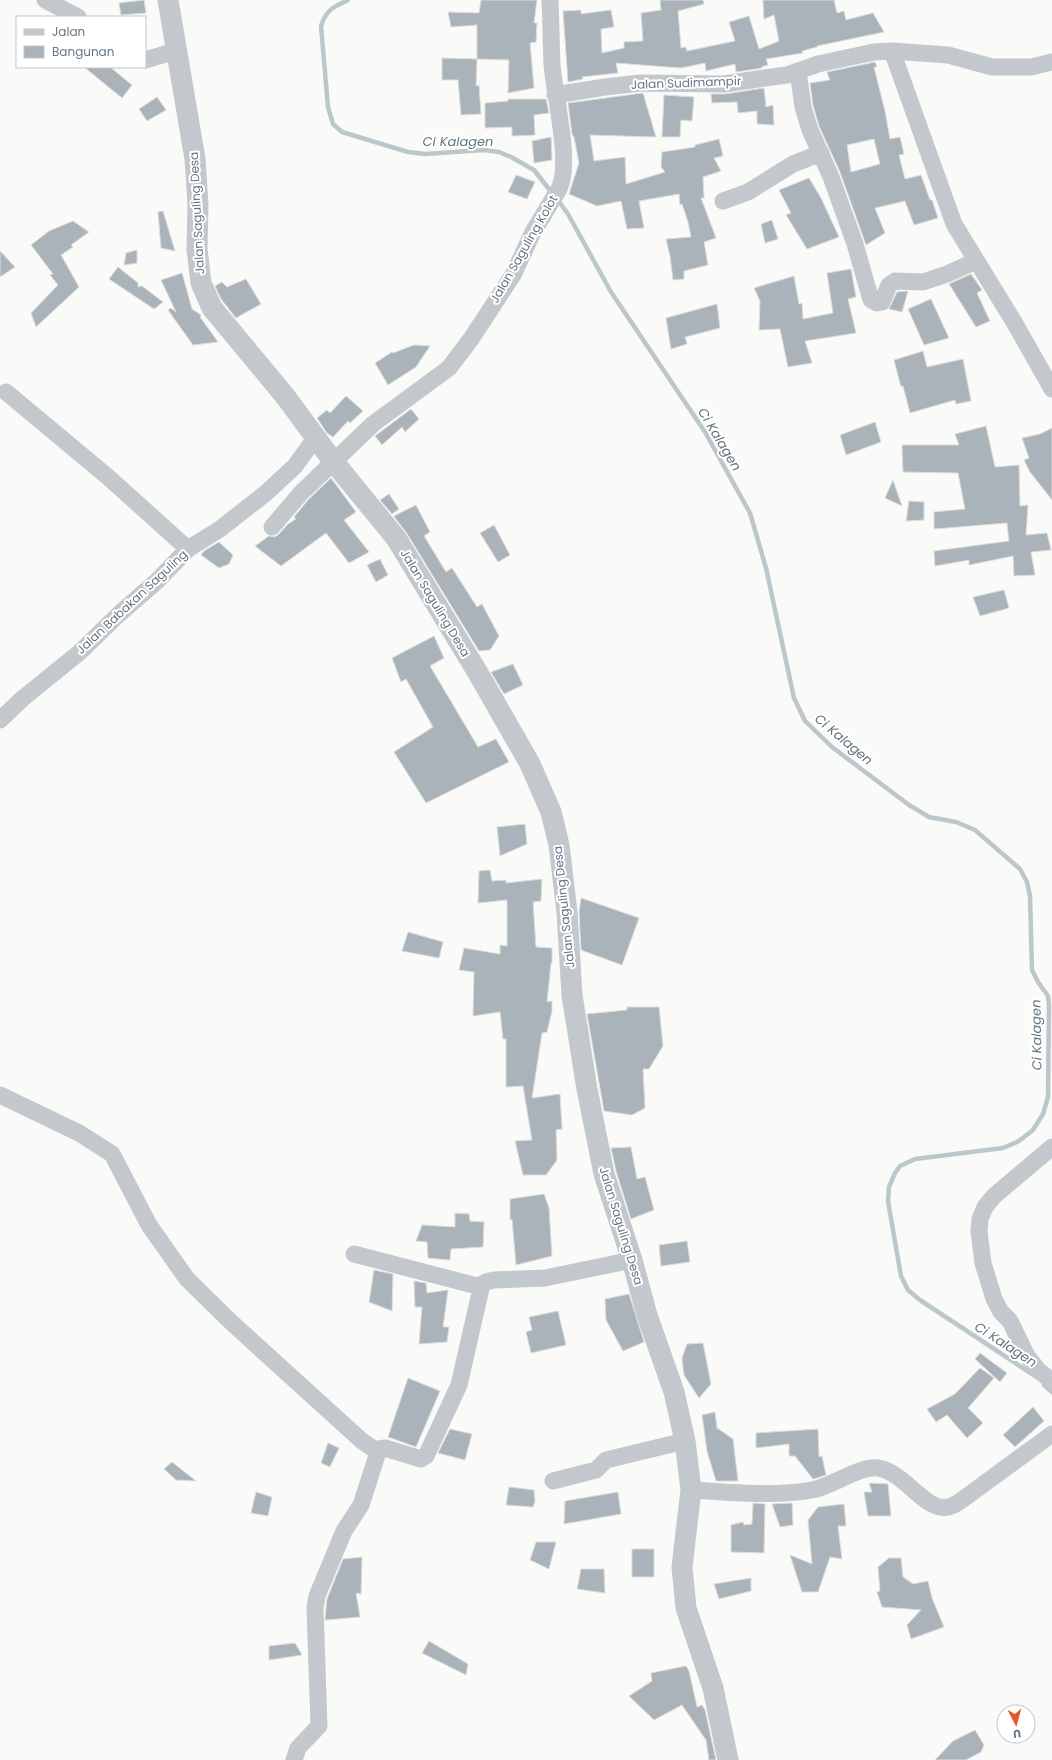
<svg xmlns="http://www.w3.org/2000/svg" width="1052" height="1760" font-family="Poppins,sans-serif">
<rect width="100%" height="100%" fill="#fafaf8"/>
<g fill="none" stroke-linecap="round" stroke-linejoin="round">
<path stroke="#bbc7cb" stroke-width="4.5" d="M348,0C333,7 326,10 321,26L328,107L333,124L342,132L408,152L425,154L484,150L499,152L511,157L534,170L552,193
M557,199L568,214L611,292L705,432L750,513L766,568L794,698L805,721L832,747L909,805L929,817L956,822L975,830L1020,869L1027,882L1030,896L1032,970L1038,982L1048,996L1049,1006L1048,1097L1043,1114L1033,1130L1019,1141L1003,1148L915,1159L900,1166L895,1173L889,1187L888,1201L901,1276L908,1290L920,1300L1035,1376
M1044,1385L1052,1392"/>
</g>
<path fill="#aab3b9" stroke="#dcdcda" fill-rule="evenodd" d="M144,0L146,13L121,15L119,3Z
M481,0H537L534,23H537L536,42L530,43L534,88L508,93L509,60L477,59V25L451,27L448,12L479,13Z
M660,0H703L704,4L678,11L681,48L686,47L687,51L735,41L729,22L749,16L759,49L779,41L774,15L764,19L763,0H834L837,13L844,11L846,20L873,13L884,32L817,46V47L802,51L803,53L766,59L768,65L761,67L762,68L736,72L735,64L706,71L705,63L681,68L616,63L618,73L582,77L583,79L568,82L563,11L581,10V14L611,10L614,27L601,29L602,53L624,48V42L643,41L641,13L661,10Z
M442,58L477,59L476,86L479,85L481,114L461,115L458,80H442Z
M875,62L877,67H874L885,111L890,139L900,137L904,154L899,155L905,179L921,175L930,200H932L938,218L914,225L905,201L875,208L885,233L866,245L840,172L819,126L813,105L810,83L830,80L827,72ZM874,139L880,164L851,172L847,145Z
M84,67H110L132,85L122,98Z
M764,88L766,107L773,105L774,125L757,124V111L738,113L737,102L712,103L711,94H725Z
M643,93L656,137L590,135L594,161L625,157L626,184L665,172L661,167L662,152L695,147V145L719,139L723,156L714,158L721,171L703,177L704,198H701L716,238L704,242L708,265L684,271V279L673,280L670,256L666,239L691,237L688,222L682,204L680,205L679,194L639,201L644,228L627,229L621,201L597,206L569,194L579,163L574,137L572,134L568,103Z
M664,95L694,97L692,121L681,120L680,137H662Z
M157,97L166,110L147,121L139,109Z
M508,99H546L549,113L534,115L535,135L512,136V127L485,128V103L508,101Z
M551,137L552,160L534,163L532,141Z
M516,175L535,182L527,199L508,192Z
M809,178L821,198L839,237L807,249L786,215L791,213L779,190Z
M163,211L175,251L161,248L158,212Z
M772,220L778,239L765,243L761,224Z
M73,221L89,232L71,245L73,247L61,255L79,287L36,327L31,313L58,285L50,275L53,274L31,245L49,231Z
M137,250V263L124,265L126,253Z
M0,251L15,267L0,277Z
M118,267L138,283V287L142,286L163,302L154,309L109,279Z
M851,269L856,297L848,299L856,333L805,341L812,363L788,367L780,329L759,330L760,301L754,288L794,276L799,304L802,303L803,319L833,313L827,273Z
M182,273L192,309L201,315L200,317L218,342L193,345L168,310L171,308L176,312L161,280Z
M971,274L982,290L977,293L990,321L976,327L949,284Z
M246,279L261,304L236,318L221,299L215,286L222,282L227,287Z
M908,291L902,312L889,309L897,292Z
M931,299L949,338L924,345L908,309Z
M717,304L720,328L685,337L687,344L671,349L666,318Z
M414,345L430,346L416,367L388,385L375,363L392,352L393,353Z
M923,351L927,367L963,359L971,401L956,404L955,400L910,413L903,386L901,387L894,360Z
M346,396L363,411L350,423L348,421L333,437L327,433L317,418L327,410L330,413Z
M411,409L419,419L405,432L402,427L382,445L375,436Z
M875,422L881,442L846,455L840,435Z
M986,426L995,467L1019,465L1020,506L1028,505L1026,535L1047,533L1051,550L1031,552L1035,575L1014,576L1013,556L969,565V560L935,566L934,551L1009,541L1007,523L934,529V512L965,509L958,473L903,472L902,445H959L955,434Z
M1052,428V500L1030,472L1024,460L1029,458L1022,438L1040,434Z
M331,478L356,512L344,520L369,552L349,563L326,533L281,566L255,546L269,536L275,537L279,534L288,524L296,519L294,517L308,500Z
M893,480L902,506L885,498Z
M389,494L399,509L392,514L380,500Z
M909,501L924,502V520L906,521Z
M416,505L430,532L424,536L446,572L452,568L477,607L482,604L499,636L490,650L479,651L406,532L395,518L394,516Z
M494,525L510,555L498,562L480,533Z
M219,542L233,555L229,564L219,568L201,555L204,551Z
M380,559L388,575L376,582L367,565Z
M1004,590L1009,608L980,616L973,597Z
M434,636L444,658L430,666L478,747L496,739L509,762L426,803L394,752L433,727L406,679L401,682L392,658Z
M513,664L523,685L504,694L491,672Z
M525,824L527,844L500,856L497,827Z
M490,870L492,881L506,880V883L542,879L541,901L533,902L536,947L552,948V963H551L547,1002L552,1001V1011L547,1032L542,1033L532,1098L560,1094L562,1129L556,1130L557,1160L546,1175H523L515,1141L532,1140L523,1086L506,1087V1039H503L500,1012L473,1016L474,972L459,970L464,948L500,954V945L507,946V900L478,903L479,871Z
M581,898L639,918L622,965L581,950L579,912Z
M408,932L443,942L439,958L402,951Z
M627,1007H659L663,1046L649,1069H643L645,1108L632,1115L604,1111L587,1014L627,1010Z
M631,1147L637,1179L645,1177L654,1210L631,1219L616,1171L611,1148Z
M544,1194L549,1208L552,1256L516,1265L512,1219L510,1220V1199Z
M455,1213L469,1214L470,1221L484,1222L483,1247L451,1249L450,1260L428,1258L427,1242L416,1241L422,1225L455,1227Z
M687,1241L690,1262L661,1266L659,1245Z
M374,1270L393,1274L392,1311L369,1302Z
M414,1281L426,1283L427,1293L448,1290L443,1327H449L447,1342L419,1344L422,1307H415Z
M629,1294L644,1342L623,1351L606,1320L605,1299Z
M558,1311L566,1345L531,1353L526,1332L532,1330L529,1317Z
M703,1343L711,1384L699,1398L684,1375L682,1358L687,1344Z
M980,1353L1007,1373L1000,1382L975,1359Z
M980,1368L994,1378L968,1408L983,1423L967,1438L947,1415L936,1422L927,1409L955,1394Z
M408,1378L440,1391L416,1447L388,1437Z
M1033,1407L1044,1421L1015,1447L1003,1435Z
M715,1412L717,1428L733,1439L738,1481H716L707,1451L702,1415Z
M450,1429L472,1434L465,1460L438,1453Z
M818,1429L819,1457L822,1456L826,1475L817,1478L813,1479L795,1456H789V1444L756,1448V1433Z
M328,1443L339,1448L330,1467L321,1463Z
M172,1462L196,1481L176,1480L164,1469Z
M869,1483L888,1484L891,1516H868L864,1492H872Z
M509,1487L534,1490L535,1501L533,1507L506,1505Z
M256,1492L272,1497L268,1516L251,1513Z
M618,1492L621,1514L564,1524L565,1501Z
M753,1503L765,1504L764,1553L731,1552V1525L743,1522L744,1525L752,1524Z
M792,1503L793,1525L780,1527L772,1504Z
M844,1504L846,1526H838L842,1559L830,1557L818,1592H802L790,1555L812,1564L808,1520L818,1507Z
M536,1542H556L549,1569L530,1560Z
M632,1549H654V1577H632Z
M362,1557L361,1594L356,1593L360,1617L325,1620L327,1599L343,1559Z
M889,1558H901L903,1577L913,1584L928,1581L932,1598L944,1627L911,1639L907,1625L921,1610L882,1607L877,1592L880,1591L878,1567Z
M581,1569H604L605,1593L577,1589Z
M751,1578V1591L719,1599L714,1584Z
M429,1641L468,1664L466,1675L422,1653Z
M295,1643L302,1655L269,1660V1646Z
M686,1666L689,1671L697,1707L702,1705L705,1710L716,1760H709L706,1740L682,1705L654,1720L629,1696L652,1681L651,1673Z
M975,1730L984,1745L981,1752L966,1760H935L953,1741Z"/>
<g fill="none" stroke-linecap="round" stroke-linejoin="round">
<path stroke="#c3c8cc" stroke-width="17" d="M45,0L78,17
M892,51L954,224L1014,322L1052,389
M145,60L176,51
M798,71L803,107L810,130L831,177L855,244L871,300L877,303L882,302L889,285L895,281L923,282L947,274L976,261
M555,95L605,87L640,83L724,84L758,79L787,75L818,64L874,52L892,51L948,55L992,67H1031L1052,62
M723,201L748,192L793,164L821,153
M6,392L108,477L188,549
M272,527L301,493L373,424L449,368L471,339L513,275L533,232L559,189C572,163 554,95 552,64C551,43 551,21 550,0
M0,720L22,699L80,652L118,615L157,581L188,549L220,529L266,493L295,466L316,437
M0,1095L79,1133L112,1154L149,1225L187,1279L231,1322L362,1441L378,1452
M1052,1147L994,1196L985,1207L980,1219L979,1231L983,1263L994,1299L1001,1312L1010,1321L1027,1356L1039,1371L1052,1381
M354,1254L481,1287
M553,1481L596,1470L606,1460L685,1441
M691,1490C731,1492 773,1497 812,1490C834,1486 858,1466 878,1468C905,1472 925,1512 948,1507C955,1506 961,1501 966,1497L1052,1434
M294,1760L298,1748L319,1726L315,1608L317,1596L344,1531L361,1505L379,1449L385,1448L421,1459L426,1456L459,1385L482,1284L486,1282L494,1280L545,1278L632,1260"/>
<path stroke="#c3c8cc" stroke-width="21" d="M168,0L195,159L198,204L197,249L201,283L212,308L285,396L333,461L396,538L478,673L530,764L551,812L559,845L567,912L572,995L587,1089L604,1174L632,1260L647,1315L674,1392L685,1441L691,1490L682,1567L686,1608L713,1688L728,1760"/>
</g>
<g text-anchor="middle" stroke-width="4" stroke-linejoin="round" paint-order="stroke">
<g font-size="12" fill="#657683" stroke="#fff">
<text transform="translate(686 83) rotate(-2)" y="4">Jalan Sudimampir</text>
<text transform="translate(197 213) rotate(-93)" y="4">Jalan Saguling Desa</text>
<text transform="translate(524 249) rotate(-60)" y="4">Jalan Saguling Kolot</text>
<text transform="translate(132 602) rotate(-43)" y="4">Jalan Babakan Saguling</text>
<text transform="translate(435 603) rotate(59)" y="4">Jalan Saguling Desa</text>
<text transform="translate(564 907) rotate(-96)" y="4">Jalan Saguling Desa</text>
<text transform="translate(621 1226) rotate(73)" y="4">Jalan Saguling Desa</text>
</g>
<g font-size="13" font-style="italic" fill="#60757c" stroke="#fff">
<text x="458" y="146">Ci Kalagen</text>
<text transform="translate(720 439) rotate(59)" y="5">Ci Kalagen</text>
<text transform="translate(844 739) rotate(40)" y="5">Ci Kalagen</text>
<text transform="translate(1036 1035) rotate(-91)" y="5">Ci Kalagen</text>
<text transform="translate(1006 1344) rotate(33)" y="5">Ci Kalagen</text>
</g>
</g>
<rect x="16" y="16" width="130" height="52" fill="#ffffff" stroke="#c1c8cd"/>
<rect x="24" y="29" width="20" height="6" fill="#c3c8cc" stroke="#c1c8cd"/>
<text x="52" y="36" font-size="12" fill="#657683">Jalan</text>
<rect x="24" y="46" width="20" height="12" fill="#aab3b9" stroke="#c1c8cd"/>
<text x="52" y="56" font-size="12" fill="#657683">Bangunan</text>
<g transform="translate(1016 1724) rotate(174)"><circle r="19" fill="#ffffff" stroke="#c1c8cd"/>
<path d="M0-3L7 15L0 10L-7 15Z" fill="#e4572e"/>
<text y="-6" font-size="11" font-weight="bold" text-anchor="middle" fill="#657683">U</text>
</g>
</svg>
